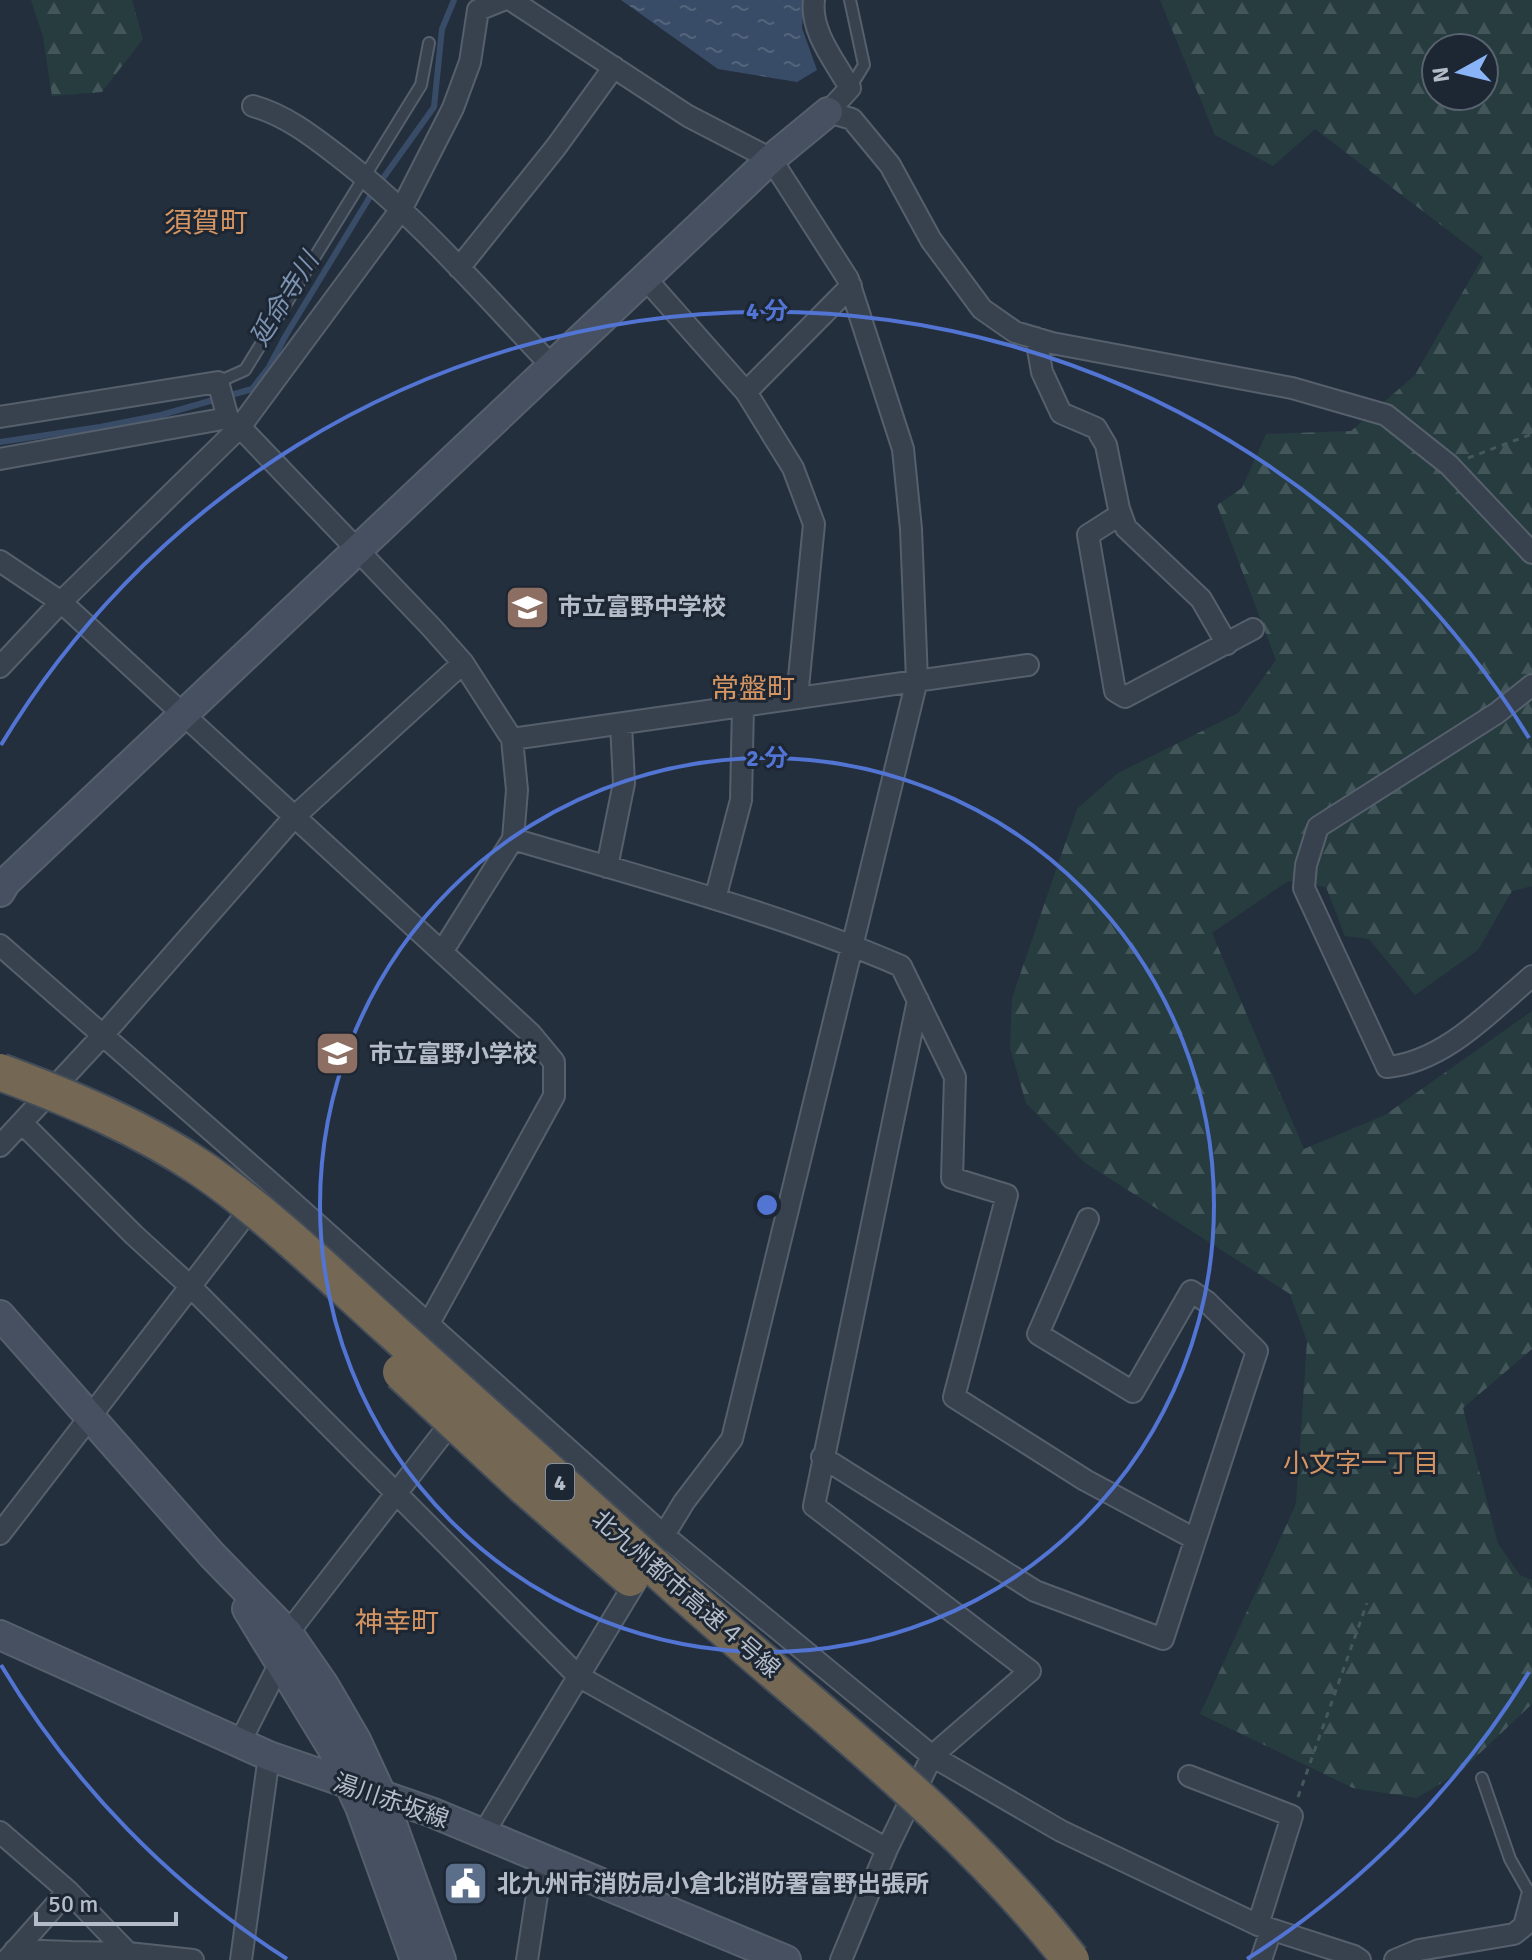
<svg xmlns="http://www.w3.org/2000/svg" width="1532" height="1960" font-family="Signika,'Noto Sans JP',sans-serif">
<defs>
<pattern id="forest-firs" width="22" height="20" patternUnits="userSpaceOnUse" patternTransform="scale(2)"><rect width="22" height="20" fill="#263c3f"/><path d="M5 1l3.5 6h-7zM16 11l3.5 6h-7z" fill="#435659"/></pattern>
<pattern id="water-ripples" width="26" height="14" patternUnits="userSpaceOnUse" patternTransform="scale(2)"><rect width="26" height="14" fill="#394c67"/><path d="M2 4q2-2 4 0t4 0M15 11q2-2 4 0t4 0" fill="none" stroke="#53647b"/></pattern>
</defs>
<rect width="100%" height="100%" fill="#242f3e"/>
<path fill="url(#forest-firs)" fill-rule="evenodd" d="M31,0H132L143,39L102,92L52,96L43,37Z
M1160,0H1532V886L1512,891L1478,950L1415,995L1369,939L1345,936L1326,887L1288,881L1212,933L1304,1149L1385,1115L1532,1011V1349L1463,1408L1498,1544L1520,1575L1532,1580V1704L1461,1771L1417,1798L1353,1788L1200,1714L1296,1504L1307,1341L1290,1294L1084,1162L1026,1103L1010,1048L1012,998L1077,809L1118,773L1238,713L1276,660L1217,505L1242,488L1266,434L1351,431L1415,375L1483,257L1315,129L1273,166L1215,135ZM1436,48H1484V96H1436Z"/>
<path fill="url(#water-ripples)" d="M621,0H804L802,28L817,70L797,82L718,69Z"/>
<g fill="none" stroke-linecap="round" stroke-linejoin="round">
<path stroke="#394c67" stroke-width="6" d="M0,442L100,427L161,415L252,389L269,367L286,335L371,195L434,107L442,29L454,0"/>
<defs>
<path id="lane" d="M850,88L864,65L850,0
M218,382L245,370L421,85L429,43
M1482,1778L1510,1859L1531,1896"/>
<path id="street" d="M814,0C810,32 835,61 850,88L828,112L852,119L890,165L931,240L982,309L1015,332L1052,343L1292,388L1386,415L1449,465L1532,553
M253,106C285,115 311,135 337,155C417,216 482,293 551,365
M459,268L556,147L614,67
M645,278L746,392L793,468L814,524L797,698
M1036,338L1042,372L1061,413L1096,428L1106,445L1119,509L1126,528L1201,599L1227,644
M746,392L851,286
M0,417L218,382L228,418L240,427L432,628L463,663L512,739L517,790L513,839L442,952
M0,459L228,418
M1121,514L1088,535L1115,691L1125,697L1253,629
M0,561L61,602L530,1033L554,1062V1096L428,1325
M0,667L61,602L240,427L402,208L453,108L470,62L478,10L503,0
M1532,685L1497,713L1318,827L1306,865L1304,888L1387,1067C1444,1062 1490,1012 1532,976
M512,739L1028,665
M513,839C643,878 776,912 901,966L955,1077L952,1178L1007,1195L954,1397L1085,1480L1195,1539
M607,867L624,783L621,724
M715,899L741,800L743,706
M0,945L270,1182L666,1537L932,1756L1061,1831L1258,1925L1354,1956L1360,1960
M22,1123L134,1235L191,1287L578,1676L887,1849
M0,1146L103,1035L295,816L463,663
M822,1457L1035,1591L1163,1639L1257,1351L1207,1302L1191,1291L1133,1392L1038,1334L1088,1219
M0,1534L256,1201
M288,1633L457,1415
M240,1742L281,1661
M1189,1776L1292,1816L1258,1925
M0,1832L68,1891L128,1953L193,1960
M483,1834L684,1502L732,1439L917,680L911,529L903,449L848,279L771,159L688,116L511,0
M15,1950L71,1952V1960
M71,1952L128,1953
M7,1960L68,1891
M241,1960L269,1756
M527,1960L538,1888L547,1862
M841,1960L887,1849L932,1756L1030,1671L814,1506L918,1000
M1261,1960L1271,1930
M1395,1960L1419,1950L1514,1934L1524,1926L1532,1896"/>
<path id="secondary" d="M0,892L6,882L771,159L828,112
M0,1315L212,1555L288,1633L324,1685L356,1740L382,1796L441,1960
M247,1609L332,1748L360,1807L415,1960
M0,1635L269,1756L431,1812L786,1960"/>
</defs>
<use href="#lane" stroke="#565f6c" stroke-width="14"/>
<use href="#street" stroke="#565f6c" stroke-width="24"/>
<use href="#secondary" stroke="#565f6c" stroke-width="32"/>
<path stroke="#44595c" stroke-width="3" stroke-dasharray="6 6" stroke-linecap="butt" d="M1468,458L1532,434
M1298,1797L1367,1603"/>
<use href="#lane" stroke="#38414e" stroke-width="10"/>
<use href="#street" stroke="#38414e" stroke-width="20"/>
<use href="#secondary" stroke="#465061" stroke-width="28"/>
<defs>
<path id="highway-bridge" d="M0,1072C70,1098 140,1127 202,1169C270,1216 329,1274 390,1329C486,1415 582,1502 678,1588C812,1708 959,1817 1071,1960
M401,1372L525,1487L630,1578"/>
</defs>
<use href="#highway-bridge" stroke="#434c59" stroke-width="40" stroke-linecap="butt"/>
<use href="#highway-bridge" stroke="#746855" stroke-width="36"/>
</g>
<g fill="none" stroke="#5274d3" stroke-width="4">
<circle cx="767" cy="1205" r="447"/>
<path d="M1529 1672A894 894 0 0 1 1247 1959M287 1959A894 894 0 0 1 1 1665M1 745A894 894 0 0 1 1529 738"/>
</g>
<defs>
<symbol id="school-square" viewBox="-11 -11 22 22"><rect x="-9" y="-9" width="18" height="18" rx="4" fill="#8d6e63" stroke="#1d2633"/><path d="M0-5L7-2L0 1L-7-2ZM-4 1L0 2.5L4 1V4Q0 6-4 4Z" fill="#fff"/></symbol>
<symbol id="civic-square" viewBox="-11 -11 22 22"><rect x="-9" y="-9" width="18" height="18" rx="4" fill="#5c6f8a" stroke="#1d2633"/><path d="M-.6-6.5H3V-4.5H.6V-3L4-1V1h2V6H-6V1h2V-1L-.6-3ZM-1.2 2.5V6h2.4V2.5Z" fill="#fff"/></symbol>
</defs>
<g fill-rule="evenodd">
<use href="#school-square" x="502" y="582" width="51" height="51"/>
<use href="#school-square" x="312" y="1028" width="51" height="51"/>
<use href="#civic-square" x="440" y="1858" width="51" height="51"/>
</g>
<g text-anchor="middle" stroke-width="6" stroke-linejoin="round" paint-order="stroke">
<rect fill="#1d2633" stroke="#878f9c" stroke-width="2" x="546" y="1464" width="28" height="36" rx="6"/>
<g font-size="22" font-weight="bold" fill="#b4bcc9">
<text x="560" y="1490">4</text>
</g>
<g font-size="24" font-weight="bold" fill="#b4bcc9" stroke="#1d2633" text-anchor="start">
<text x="558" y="615">市立富野中学校</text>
<text x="369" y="1062">市立富野小学校</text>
<text x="497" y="1892">北九州市消防局小倉北消防署富野出張所</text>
</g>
<g font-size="24" fill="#b4bcc9" stroke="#1d2633">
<text transform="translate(686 1594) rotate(41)" y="8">北九州都市高速４号線</text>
<text transform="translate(391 1801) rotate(19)" y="8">湯川赤坂線</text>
</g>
<g font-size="26" font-style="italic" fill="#7c92b1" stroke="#1d2633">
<text transform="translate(284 299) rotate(-58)" y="9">延命寺川</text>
</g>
<g font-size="26" fill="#d59563" stroke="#1d2633">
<text x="1361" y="1472">小文字一丁目</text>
</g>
<g font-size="28" fill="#d59563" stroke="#1d2633">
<text x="206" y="232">須賀町</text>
<text x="753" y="698">常盤町</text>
<text x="397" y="1632">神幸町</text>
</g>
</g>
<circle cx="767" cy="1205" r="12" fill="#5274d3" stroke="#1d2633" stroke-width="4"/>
<g font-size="24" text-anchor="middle" font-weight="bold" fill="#5274d3" stroke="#1d2633" stroke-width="6" stroke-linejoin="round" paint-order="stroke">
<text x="767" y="319">4 分</text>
<text x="767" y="766">2 分</text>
</g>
<g transform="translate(1460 72) rotate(262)"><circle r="38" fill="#1d2633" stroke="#59626f" stroke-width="2"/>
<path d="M0-6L14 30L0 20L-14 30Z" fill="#8ab4f8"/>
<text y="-12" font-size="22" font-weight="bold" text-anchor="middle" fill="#b4bcc9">N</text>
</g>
<path d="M36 1912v12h140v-12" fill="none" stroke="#b4bcc9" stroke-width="4"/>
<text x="48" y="1912" font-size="24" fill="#b4bcc9" stroke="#1d2633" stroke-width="6" paint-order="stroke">50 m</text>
</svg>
